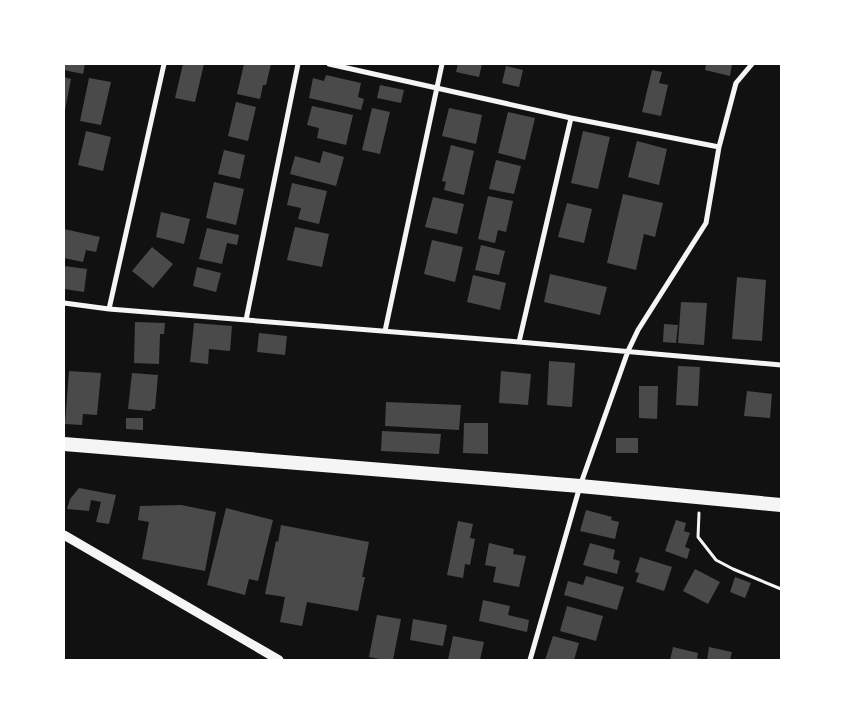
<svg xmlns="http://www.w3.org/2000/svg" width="845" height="724" font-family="'Fira Sans',sans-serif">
<rect width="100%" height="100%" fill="#111"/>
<path fill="#4a4a4a" d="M64,64H85L83,74L64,70Z
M183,64H204L195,102L175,98Z
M244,64H271L266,85H263L260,99L237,94Z
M458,64H482L479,77L456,72Z
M706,64H732L730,76L705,70Z
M506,66L523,70L519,87L502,83Z
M652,70L662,72L659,83L668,85L661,116L642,112Z
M326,75L361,83L358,97L364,99L361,110L309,98L313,78L324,81Z
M64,77L71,79L65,110H64Z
M89,78L111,82L101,125L80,121Z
M380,85L404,90L401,103L377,98Z
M236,102L256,107L248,141L228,136Z
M312,106L353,115L346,145L317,138L319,128L307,125Z
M372,108L390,112L380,154L362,150Z
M449,108L482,115L476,144L442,136Z
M508,112L535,118L525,160L498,153Z
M86,131L111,137L103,171L78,165Z
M583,131L610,137L598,189L571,183Z
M637,141L667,149L659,185L628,177Z
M451,145L474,151L464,195L444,190L446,182L442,181Z
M224,150L245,155L240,179L218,174Z
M323,151L344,157L336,186L290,174L295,156L320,163Z
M496,160L521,166L514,194L489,189Z
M214,182L244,189L236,225L206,218Z
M292,183L327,191L319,224L298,219L301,208L287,205Z
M623,194L663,203L655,237L644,234L636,270L607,263Z
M488,196L513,201L506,232L498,230L495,243L478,239Z
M433,197L464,204L457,234L425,227Z
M567,203L592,209L584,243L558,237Z
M161,212L190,219L184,244L156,237Z
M295,227L329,234L322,267L287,260Z
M207,228L239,235L237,245L227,243L222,264L199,259Z
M64,229L100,237L96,252L86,250L83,262L64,258Z
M432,240L463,247L455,282L424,274Z
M481,245L505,251L499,275L475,270Z
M152,247L173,264L153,288L132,271Z
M64,266L87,269L84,292L64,289Z
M197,267L221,273L216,292L193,286Z
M550,274L607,287L600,315L544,302Z
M473,275L506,283L500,310L467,302Z
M737,277L766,280L762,341L732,339Z
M681,302L707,303L704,345L678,343Z
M135,322L165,323L164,334H160L159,364L134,363Z
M194,323L232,326L230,351L209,349L208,364L190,362Z
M664,324L678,325L676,343L663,342Z
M259,333L287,336L285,355L257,352Z
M549,361L575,363L572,407L547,405Z
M678,366L700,367L698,406L676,405Z
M69,371L101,373L97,415L83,414L82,425L65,424Z
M501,371L531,374L528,405L499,403Z
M132,373L158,375L155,409H152L151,411L128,409Z
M639,386H658L657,419L639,418Z
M747,391L772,394L770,418L744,416Z
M386,402L461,405L459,430L385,426Z
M126,418H143V430L126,429Z
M464,423H488V454L463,453Z
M382,431L441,434L439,454L381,451Z
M616,438H638V453H616Z
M79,488L116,495L109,524L96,522L101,502L91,500L89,511L67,509L70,499Z
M181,505L216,512L205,571L142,559L149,522L138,520L140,506Z
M226,508L273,520L258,581L249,579L245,595L207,585Z
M586,510L612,517L611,520L619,522L615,539L580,531Z
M676,520L686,523L684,531L690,533L685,547L690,549L687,559L665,551Z
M458,521L473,524L470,538L475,539L470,565L465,564L463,578L447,575Z
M281,525L369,542L362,577H365L358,611L307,602L302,626L280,622L285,597L265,594L276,541L278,542Z
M489,543L514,549L513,554L526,556L519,587L493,582L496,567L485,565Z
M590,543L615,550L613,559L620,561L617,574L583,565Z
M640,557L672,567L664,591L636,582L639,573L635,572Z
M695,569L720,582L708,604L683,591Z
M586,576L624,587L617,610L564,595L568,581L583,585Z
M735,577L751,583L745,598L730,592Z
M483,600L510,606L508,615L529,620L527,632L479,621Z
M567,606L603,616L596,641L560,631Z
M377,615L401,619L393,660H385L369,657Z
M413,619L447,625L443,646L410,640Z
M453,636L484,642L480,660H448Z
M553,636L579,643L574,660H545Z
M673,647L698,653L697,658L702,660H670Z
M709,647L732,652L730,660H707Z"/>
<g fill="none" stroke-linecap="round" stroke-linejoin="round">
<path stroke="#f5f5f5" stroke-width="3" d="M699,513L698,537L716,560L733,569L781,589"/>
<path stroke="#f5f5f5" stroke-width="5" d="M329,64L571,118L719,147
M64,303L109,309L519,342L781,365
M109,309L164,64
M246,320L298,64
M385,331L442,64
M519,342L571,118
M530,660L580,486L628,351L638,330L706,223L719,147L736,83L752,64"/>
<path stroke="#f5f5f5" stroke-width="9" d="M64,535L279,660"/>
<path stroke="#f5f5f5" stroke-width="14" d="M64,444L580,486L781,505"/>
</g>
<rect width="845" height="724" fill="none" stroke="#ffffff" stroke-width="130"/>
</svg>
